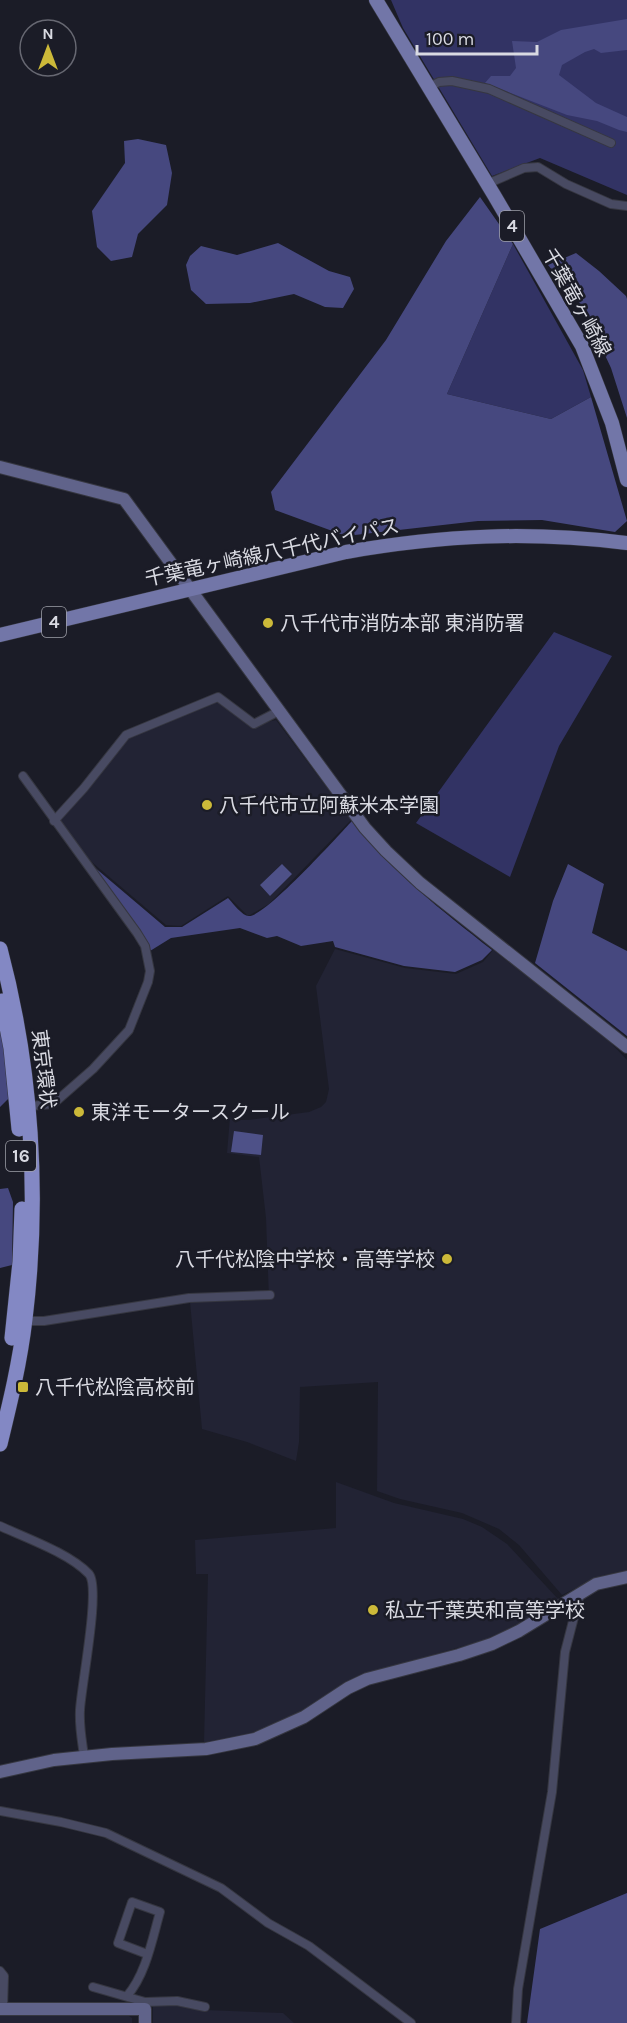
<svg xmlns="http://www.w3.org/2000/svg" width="627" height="2023" font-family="Karla,'Noto Sans JP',sans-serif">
<rect width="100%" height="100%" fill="#1b1c27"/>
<path fill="#222334" d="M218,701L259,724L276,720L351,820L269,904L250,915H247L228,896L181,926L166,925L87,858L60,823V819L126,739Z
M335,949L405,968L456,974L483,962L493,950L609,1041L627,1060V1570L600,1576L562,1595L519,1545L499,1529L462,1513L400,1499L377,1491L378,1382L300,1387L299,1442L296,1461L247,1442L202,1429L190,1302L269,1299L266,1218L259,1157L227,1153L230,1117L237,1120H248L309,1112L321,1107L326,1102L329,1089L316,986Z
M336,1482L394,1503L463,1519L482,1527L507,1544L558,1599L524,1621L485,1640L358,1676L308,1708L271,1727L249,1735L204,1743L208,1574H196L195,1540L336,1528Z
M168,2004L204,2010L283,2013L294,2023H153V2005Z
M0,2016H129L132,2018V2023H0Z"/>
<path fill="#323364" d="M391,0H627V195L540,158L492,176L403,28Z
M513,244L583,370L591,397L551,419L447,394Z
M554,632L612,656L559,746L510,877L416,823Z"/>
<path fill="#46487f" d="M627,19V50L601,53L594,49L585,52L562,65L559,75L596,103L627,117V132L619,130L597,121L567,115L485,83L491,76H510L516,68L512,41L537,42L561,30Z
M138,139L166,145L172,173L167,205L138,234L132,257L111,261L97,247L92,211L125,163L124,141Z
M480,197L513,244L447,394L551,419L591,397L627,521L615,532L542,520L478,521L346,536L275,510L271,492L386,340L446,241Z
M278,243L329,271L350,277L354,289L343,308L325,307L294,294L250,303L206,304L191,290L186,265L190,256L201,246L237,255Z
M576,253L599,271L626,296L627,299V418L611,368L582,306L548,265Z
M352,821C394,874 440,909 492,950L482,960L455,972L404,966L335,947L333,941L301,946L277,936L267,938L240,928L171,938L150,951L93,866L165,927H182L228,898C233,903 242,916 249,916C265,917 337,837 352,821Z
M568,864L604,884L592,933L627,951V1036L535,963L553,901Z
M0,1024L9,1080V1098L0,1107Z
M8,1188L13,1202L12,1265L0,1268V1189Z
M627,1893V2023H527L540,1929Z"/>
<path fill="#4e5188" d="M282,864L292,874L270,896L260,885Z
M234,1131L263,1135L261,1155L231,1152Z"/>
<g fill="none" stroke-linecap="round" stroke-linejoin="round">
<defs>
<path id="street" d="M429,87L439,82L452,81L489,89L611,143
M487,184L524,168L538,167L566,184L611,204L627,206
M23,776L137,933L145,946L150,971L148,982L129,1030L93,1069L53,1104L29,1106
M54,821L84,788L126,735L218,697L254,724L279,711
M21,1321H44L189,1298L270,1295
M0,1526C26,1538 69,1553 89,1574C101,1588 81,1687 80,1710C79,1726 82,1741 84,1756
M0,1811L61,1822L106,1833L221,1888L268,1923L309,1946L411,2023
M0,1971L4,1976L3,2009
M93,1987L145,2002L177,2001L205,2007
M127,1996C146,1974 152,1940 160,1912L132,1902L118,1943L147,1954
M516,2023L518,1989L552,1792L565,1652L580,1594"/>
<path id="secondary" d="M0,467L124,499L365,828L386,851L420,883L627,1047
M0,1772L54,1760L112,1754L206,1749L255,1739L304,1717L348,1688L367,1679L459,1655L492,1644L519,1631L596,1584L627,1577
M0,2009H145V2023"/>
<path id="primary" d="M376,0L494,195L582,346L612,423L627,480
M0,635L346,552C444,535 528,531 627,543"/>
<path id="highway" d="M0,949C32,1069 40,1196 25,1319C20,1362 10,1403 0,1444
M2,1001L11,1048L19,1129
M12,1338L20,1262L22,1209"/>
</defs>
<use href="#street" stroke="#363741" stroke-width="10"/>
<use href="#secondary" stroke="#363741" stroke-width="14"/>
<use href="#primary" stroke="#363741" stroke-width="15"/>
<use href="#highway" stroke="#363741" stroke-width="16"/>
<use href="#street" stroke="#484a62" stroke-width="8"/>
<use href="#secondary" stroke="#60638a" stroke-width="12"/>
<use href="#primary" stroke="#7276a8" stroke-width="14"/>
<use href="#highway" stroke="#8388c4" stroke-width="15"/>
</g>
<g fill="#ccb939" stroke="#1b1c27" stroke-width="2">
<circle cx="268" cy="623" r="6"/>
<circle cx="207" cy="805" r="6"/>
<circle cx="79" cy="1112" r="6"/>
<circle cx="447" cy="1259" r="6"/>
<rect x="17" y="1381" width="12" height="12" rx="3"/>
<circle cx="373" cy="1610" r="6"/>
</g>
<g text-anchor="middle" stroke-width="5" stroke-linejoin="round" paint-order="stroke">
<g fill="#1b1c27" stroke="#a0a1aa" stroke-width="1.5">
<rect x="500" y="211" width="24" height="30" rx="4.5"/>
<rect x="42" y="607" width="24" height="30" rx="4.5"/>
<rect x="6" y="1141" width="30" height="30" rx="4.5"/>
</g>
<g font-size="18" font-weight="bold" fill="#d9dae2">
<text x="512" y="232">4</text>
<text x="54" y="628">4</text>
<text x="21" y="1162">16</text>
</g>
<g font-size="20" fill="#d9dae2" stroke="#1b1c27">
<text transform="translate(577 302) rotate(61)" y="7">千葉竜ヶ崎線</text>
<text transform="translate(272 552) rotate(-12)" y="7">千葉竜ヶ崎線八千代バイパス</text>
<text transform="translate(44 1069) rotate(83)" y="7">東京環状</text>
</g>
<g font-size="20" fill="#d9dae2" stroke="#1b1c27" text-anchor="start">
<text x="280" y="630">八千代市消防本部 東消防署</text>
<text x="219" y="812">八千代市立阿蘇米本学園</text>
<text x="91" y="1119">東洋モータースクール</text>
<text x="435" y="1266" text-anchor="end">八千代松陰中学校・高等学校</text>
<text x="35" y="1394">八千代松陰高校前</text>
<text x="385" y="1617">私立千葉英和高等学校</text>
</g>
</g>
<g transform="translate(48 48)"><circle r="28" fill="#1b1c27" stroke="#676872" stroke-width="1.5"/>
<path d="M0-4.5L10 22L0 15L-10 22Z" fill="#ccb939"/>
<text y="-9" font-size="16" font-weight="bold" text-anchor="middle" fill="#d9dae2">N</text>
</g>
<path d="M417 45v9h120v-9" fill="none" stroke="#d9dae2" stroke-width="3"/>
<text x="426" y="45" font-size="18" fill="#d9dae2" stroke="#1b1c27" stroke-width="4.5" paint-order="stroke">100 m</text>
</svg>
